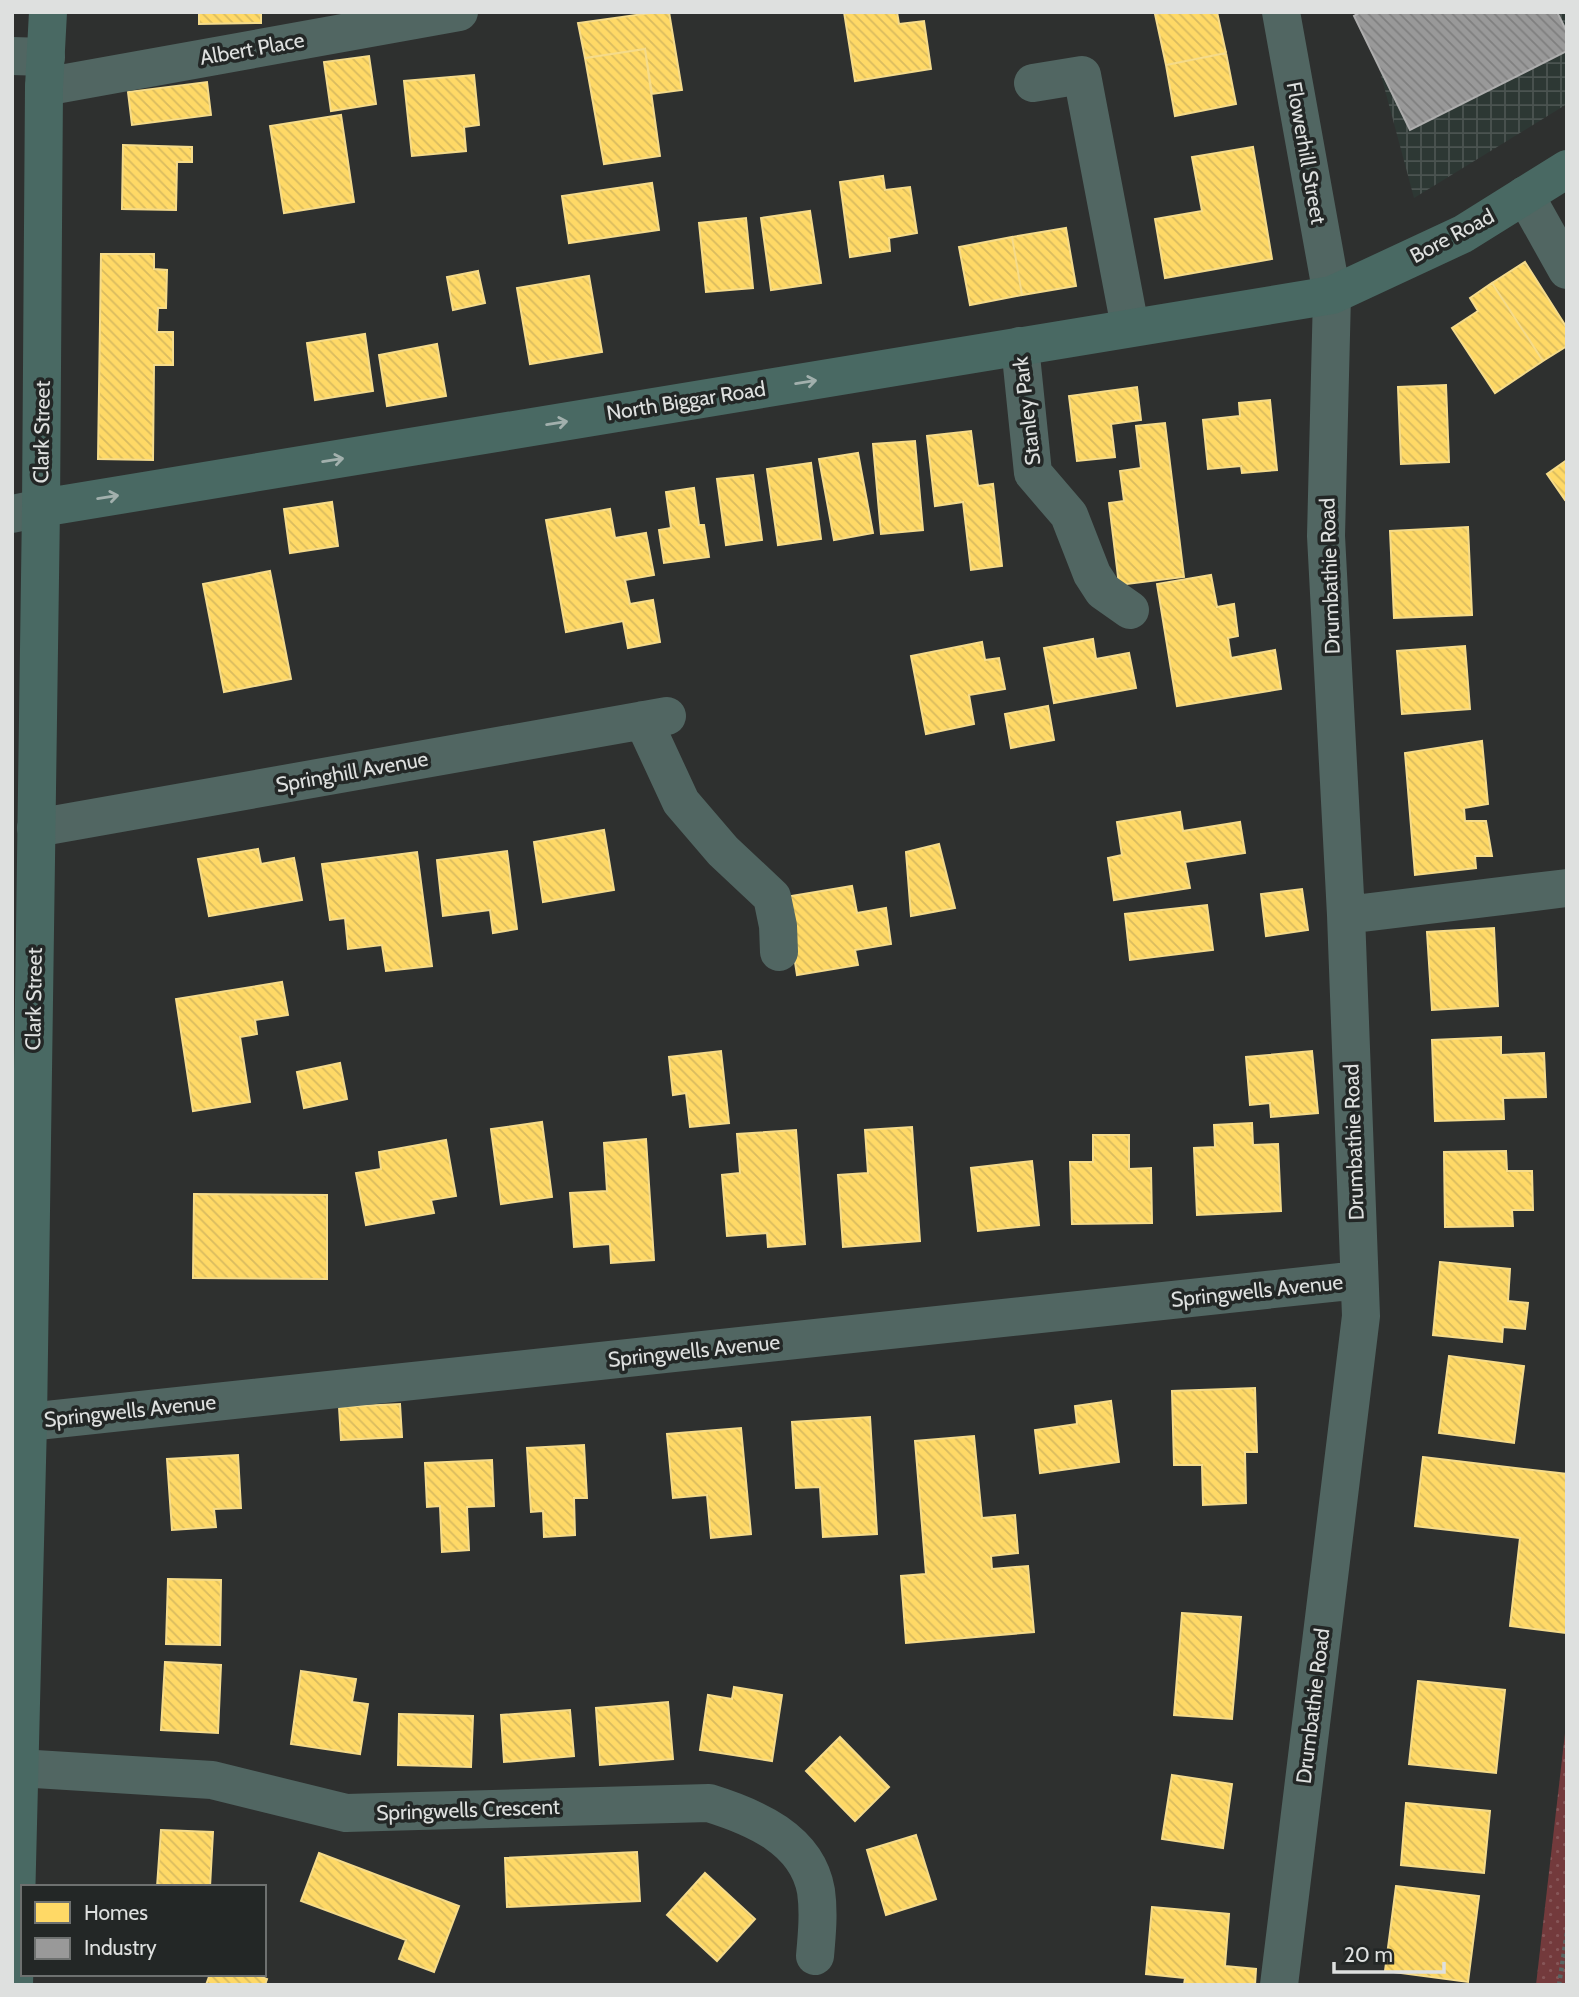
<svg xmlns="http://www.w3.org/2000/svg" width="1579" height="1997" font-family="Cabin,sans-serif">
<defs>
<pattern id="industrial-grid" width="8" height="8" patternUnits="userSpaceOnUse" patternTransform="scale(1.75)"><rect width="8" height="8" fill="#2d3834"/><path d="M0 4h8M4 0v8" fill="none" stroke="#4b5451"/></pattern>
<pattern id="green-dots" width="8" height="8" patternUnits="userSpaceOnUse" patternTransform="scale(1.75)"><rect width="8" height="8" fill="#733a3c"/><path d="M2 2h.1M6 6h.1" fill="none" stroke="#865658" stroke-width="1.8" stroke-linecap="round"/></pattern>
<pattern id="homes-back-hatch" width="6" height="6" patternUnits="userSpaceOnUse" patternTransform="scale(1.75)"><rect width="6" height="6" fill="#ffd966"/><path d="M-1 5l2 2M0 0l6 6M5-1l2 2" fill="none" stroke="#d9bb5f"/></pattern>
<pattern id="industry-back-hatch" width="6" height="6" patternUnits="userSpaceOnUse" patternTransform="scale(1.75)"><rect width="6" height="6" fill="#999"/><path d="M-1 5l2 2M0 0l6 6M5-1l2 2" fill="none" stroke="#7f7f7f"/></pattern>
</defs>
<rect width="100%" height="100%" fill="#2e302f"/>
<path fill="url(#industrial-grid)" d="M1364,12H1567V104L1414,198Z"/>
<path fill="url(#green-dots)" d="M1567,1716V1985H1536Z"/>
<path fill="url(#homes-back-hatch)" stroke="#f5db8a" stroke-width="2" d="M199,12H261V23L199,24Z
M658,12H669L682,90L652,94L645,49L585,58L578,23Z
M844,12H897L899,24L924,21L931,69L855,81Z
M1166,12H1217L1226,53L1166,65L1155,14Z
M645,49L660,156L604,164L585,58Z
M1226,53L1236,104L1175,116L1166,65Z
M369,56L376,104L331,111L324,62Z
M474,75L479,125L464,127L466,151L412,156L404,81Z
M207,82L211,115L132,125L128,92Z
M341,115L354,202L284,213L270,126Z
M123,145L192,147V162H177L176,210L122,209Z
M1253,147L1272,259L1165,278L1155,219L1202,211L1192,157Z
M883,176L885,190L910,187L917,233L889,238L890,251L850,257L840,182Z
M652,183L659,230L569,243L562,196Z
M810,211L821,283L771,290L761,218Z
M746,218L753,288L706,292L699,223Z
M1066,228L1076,286L1022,295L1012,237Z
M1012,237L1022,295L970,305L959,247Z
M101,254H154V269L167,270L166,308H158L157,332H173V365H154L153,460L98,459Z
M1525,262L1567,328V346L1543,361L1492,283Z
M478,271L485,303L453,310L447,277Z
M589,276L602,352L530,364L517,288Z
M1492,283L1543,361L1495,393L1452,328L1478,311L1470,298Z
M365,334L373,391L315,400L307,343Z
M437,344L446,396L387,406L379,355Z
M1446,385L1449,462L1401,464L1398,387Z
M1137,387L1141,420L1111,424L1115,457L1077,461L1069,396Z
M1270,400L1277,470L1242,473L1241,466L1208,469L1203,420L1240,416L1239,403Z
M1165,423L1184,577L1119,585L1109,503L1124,501L1120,471L1141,468L1136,426Z
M971,431L978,486L993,484L1002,566L971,570L963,502L935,506L927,436Z
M915,441L923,530L881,534L873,444Z
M858,453L873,533L834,540L819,459Z
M1567,460V499L1565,500L1547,474Z
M811,463L821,539L778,545L767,469Z
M753,475L762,540L726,545L717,479Z
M694,488L699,525H704L709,557L664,563L659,530L671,528L666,492Z
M332,502L338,546L290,553L284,509Z
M610,509L615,538L646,533L654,575L625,580L630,604L653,600L660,642L628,648L623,621L566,632L546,520Z
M1468,527L1472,615L1394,618L1390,531Z
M270,571L291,679L224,692L203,584Z
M1211,575L1217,607L1234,604L1238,636L1228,638L1231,658L1275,650L1281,689L1177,706L1157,584Z
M1093,639L1096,659L1129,653L1136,688L1054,703L1044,648Z
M982,642L985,660L999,658L1005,689L969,695L974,724L926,734L911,656Z
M1465,646L1470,709L1402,714L1397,651Z
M1048,706L1054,740L1011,748L1005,714Z
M1482,741L1488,804L1464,808L1465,821H1486L1492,856H1475L1476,868L1415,875L1405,753Z
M1180,812L1183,831L1240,822L1245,853L1185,862L1190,888L1114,900L1108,858L1122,855L1117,822Z
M604,830L614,890L543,902L534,842Z
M939,844L955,908L911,916L906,852Z
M258,849L261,864L294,858L302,900L209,916L198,859Z
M507,851L517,929L493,933L490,910L443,916L437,860Z
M417,852L432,966L386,971L382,945L348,949L345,918L330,920L322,864Z
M852,886L857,913L886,908L891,944L855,950L858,965L797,975L785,897Z
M1302,889L1308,930L1266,936L1261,894Z
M1207,905L1213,950L1130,960L1125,914Z
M1494,928L1498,1006L1432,1010L1427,932Z
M282,982L288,1015L255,1020L257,1034L240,1037L250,1102L193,1111L176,999Z
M1501,1037V1055L1544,1053L1546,1097L1503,1098L1504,1119L1435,1121L1432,1040Z
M721,1051L729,1123L690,1127L686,1093L673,1095L669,1057Z
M1312,1051L1318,1113L1271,1117L1270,1103L1250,1105L1246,1057Z
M340,1063L347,1099L304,1108L297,1072Z
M542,1122L552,1197L501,1204L491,1129Z
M1252,1123L1253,1145L1278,1144L1281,1211L1197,1215L1194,1148L1215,1147L1214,1125Z
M912,1127L920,1241L843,1247L838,1175L868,1173L865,1130Z
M796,1130L805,1244L768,1247L767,1233L727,1236L722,1175L740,1173L737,1134Z
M1093,1135H1129V1169L1151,1168L1152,1223L1072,1224L1070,1162H1093Z
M646,1139L654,1260L611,1263L610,1244L574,1247L570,1193L607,1191L604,1143Z
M446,1140L456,1196L431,1200L434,1213L366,1225L356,1173L381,1169L379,1152Z
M1506,1151L1507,1171H1532L1533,1210H1512L1513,1226L1445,1227L1444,1152Z
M1032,1161L1039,1225L978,1231L971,1168Z
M194,1194L327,1195V1279L193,1278Z
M1440,1262L1510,1269L1508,1301L1528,1303L1525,1329L1503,1327L1502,1342L1433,1335Z
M1449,1356L1524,1366L1514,1443L1439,1433Z
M1255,1388L1257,1452H1245L1246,1503L1203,1505L1202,1465H1174L1172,1391Z
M1111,1401L1119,1462L1040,1473L1035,1430L1077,1424L1075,1406Z
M400,1404L402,1437L341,1440L339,1407Z
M870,1417L877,1534L823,1537L820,1487L796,1488L792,1422Z
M741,1428L751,1534L711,1538L707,1495L673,1498L667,1434Z
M974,1436L982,1518L1015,1515L1018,1553L991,1556L992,1569L1028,1566L1034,1632L906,1643L901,1576L926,1574L915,1441Z
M584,1445L587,1498H574L575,1535L544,1537L543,1511L531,1512L527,1448Z
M238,1455L241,1508L214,1509L216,1527L172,1530L167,1459Z
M1423,1457L1567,1474V1633L1510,1626L1520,1538L1415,1526Z
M492,1460L494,1506L467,1507L469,1550L442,1552L440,1506L427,1507L425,1463Z
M168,1579L221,1580L220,1645L166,1644Z
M1182,1613L1241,1617L1232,1719L1174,1715Z
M165,1662L221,1665L218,1733L161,1730Z
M301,1671L356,1679L352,1702L368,1704L360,1754L291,1744Z
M1418,1681L1505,1690L1496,1773L1409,1764Z
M734,1687L782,1695L772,1761L700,1750L708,1695L732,1699Z
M668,1702L673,1759L600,1765L596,1708Z
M570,1710L574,1756L504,1762L501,1715Z
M399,1714L473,1716L471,1767L398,1765Z
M840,1737L889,1787L855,1821L806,1771Z
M1172,1775L1232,1784L1223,1848L1162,1839Z
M1406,1803L1490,1811L1484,1873L1401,1865Z
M161,1830L213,1832L210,1887H157Z
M916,1835L936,1899L886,1915L867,1850Z
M637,1852L640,1901L507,1907L505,1858Z
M319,1853L459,1906L434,1972L399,1959L406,1940L301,1901Z
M705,1873L755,1919L717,1961L667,1915Z
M1396,1886L1479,1896L1468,1982L1385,1971Z
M1152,1907L1229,1914L1225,1966L1256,1969L1255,1985H1184L1185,1978L1146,1974Z
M210,1974H254L267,1979L265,1985H206Z"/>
<path fill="url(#industry-back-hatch)" stroke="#aeaeae" stroke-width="2" d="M1361,12H1557L1567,32V51L1410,130L1354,16Z"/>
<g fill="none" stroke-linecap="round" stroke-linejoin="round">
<path stroke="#576563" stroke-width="4.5" stroke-dasharray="3.5 3.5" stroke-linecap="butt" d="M1559,1985L1567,1932"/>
<path stroke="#516662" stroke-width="38" d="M12,56L46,57
M1033,83L1082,75L1130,327
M44,87L459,12
M1525,195L1567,270
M1020,346L1033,473L1069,515L1092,574L1103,591L1130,610
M12,514L41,508
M643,720L681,802L723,851L772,897L778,926L779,952
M36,828L667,716
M1346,915L1567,888
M28,1422L1359,1280
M19,1768L212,1780L346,1813L709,1803C754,1817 807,1839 816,1891C819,1912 817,1934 815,1956
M1279,1985L1361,1316L1346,915L1326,536L1332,295L1281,12"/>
<path stroke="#496963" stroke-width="38" d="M41,508L1332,295L1463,234L1567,169
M14,1985L28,1422L41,508L44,87L48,12"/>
</g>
<defs><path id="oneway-shaft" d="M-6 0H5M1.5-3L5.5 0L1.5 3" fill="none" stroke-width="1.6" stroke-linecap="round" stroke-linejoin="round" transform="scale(1.75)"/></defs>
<g stroke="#a2b0ad">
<use href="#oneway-shaft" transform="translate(806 382) rotate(-9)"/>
<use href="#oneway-shaft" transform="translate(557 423) rotate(-9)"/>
<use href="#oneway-shaft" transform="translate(333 460) rotate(-9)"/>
<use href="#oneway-shaft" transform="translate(108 497) rotate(-9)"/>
</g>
<g text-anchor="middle" stroke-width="7" stroke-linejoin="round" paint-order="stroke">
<g font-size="21" fill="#dee0df" stroke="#232726">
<text transform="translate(252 49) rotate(-10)" y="7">Albert Place</text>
<text transform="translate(1306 153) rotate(80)" y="7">Flowerhill Street</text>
<text transform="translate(1452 236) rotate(-28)" y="7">Bore Road</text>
<text transform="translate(686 401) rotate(-9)" y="7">North Biggar Road</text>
<text transform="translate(1027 411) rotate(-97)" y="7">Stanley Park</text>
<text transform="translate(42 432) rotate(-89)" y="7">Clark Street</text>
<text transform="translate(1330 576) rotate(-92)" y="7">Drumbathie Road</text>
<text transform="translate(352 772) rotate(-10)" y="7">Springhill Avenue</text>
<text transform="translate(34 999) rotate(-89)" y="7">Clark Street</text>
<text transform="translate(1354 1142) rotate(-92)" y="7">Drumbathie Road</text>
<text transform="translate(1257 1291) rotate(-6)" y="7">Springwells Avenue</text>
<text transform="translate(694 1351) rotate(-6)" y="7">Springwells Avenue</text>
<text transform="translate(130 1411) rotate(-6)" y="7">Springwells Avenue</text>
<text transform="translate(1313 1706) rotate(-83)" y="7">Drumbathie Road</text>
<text transform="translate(468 1810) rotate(-2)" y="7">Springwells Crescent</text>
</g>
</g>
<rect width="1579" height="1997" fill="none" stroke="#dee0df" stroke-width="28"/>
<rect x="21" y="1885" width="245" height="91" fill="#232726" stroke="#6e7170" stroke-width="2"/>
<rect x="35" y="1902" width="35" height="21" fill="#ffd966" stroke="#6e7170" stroke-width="2"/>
<text x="84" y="1920" font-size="21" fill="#dee0df">Homes</text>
<rect x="35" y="1938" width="35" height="21" fill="#999999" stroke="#6e7170" stroke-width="2"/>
<text x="84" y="1955" font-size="21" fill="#dee0df">Industry</text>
<path d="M1334 1962v10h110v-10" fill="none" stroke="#dee0df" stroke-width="3.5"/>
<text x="1344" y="1962" font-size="21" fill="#dee0df" stroke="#232726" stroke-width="5" paint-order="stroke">20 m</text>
</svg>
